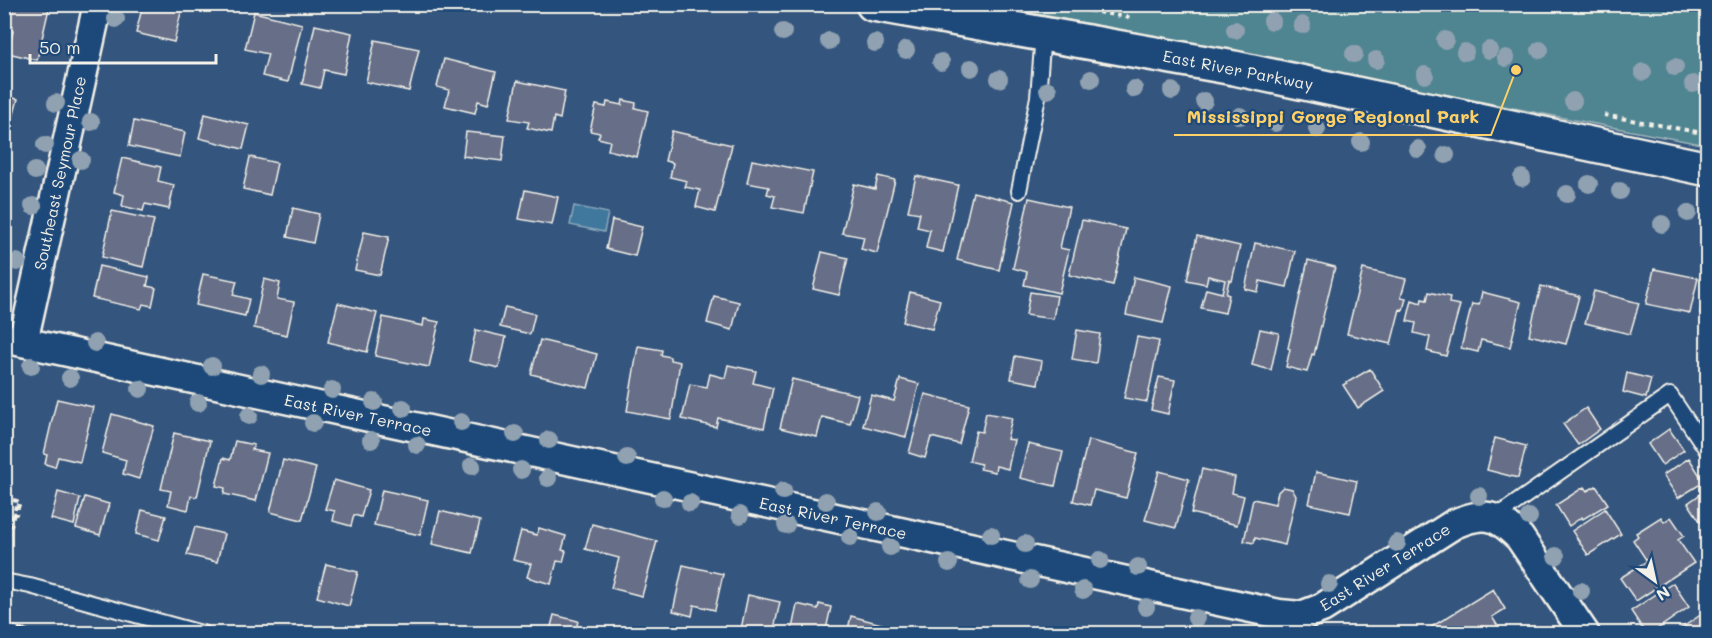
<svg xmlns="http://www.w3.org/2000/svg" width="1712" height="638" font-family="Mali,sans-serif">
<rect width="100%" height="100%" fill="#34557e"/>
<filter id="ink" filterUnits="userSpaceOnUse"><feTurbulence type="fractalNoise" baseFrequency=".0167" numOctaves="2"/><feDisplacementMap in="SourceGraphic" scale="12" xChannelSelector="R" yChannelSelector="G"/><feConvolveMatrix kernelMatrix="1 2 1 2 8 2 1 2 1" color-interpolation-filters="sRGB"/></filter>
<g filter="url(#ink)">
<path fill="#508491" stroke="#a2babc" stroke-width="1.5" d="M990,5H1707V145C1468,101 1230,50 990,5Z"/>
<path fill="#41779d" stroke="#89a8bb" stroke-width="1.5" d="M574,206L608,213L604,232L570,225Z"/>
<path fill="#666e88" stroke="#f4f1e8" stroke-width="1.5" d="M14,4H50L37,60L8,53L13,31L8,30Z
M143,4H183L174,42L136,33Z
M254,12L302,24L288,82L262,76L268,54L245,49Z
M315,25L352,33L344,74L324,70L320,88L302,84Z
M375,40L419,49L409,91L366,82Z
M444,59L496,72L488,104L478,101L475,113L445,106L449,90L437,87Z
M517,81L565,91L560,119L554,117L551,133L527,128L529,122L509,119Z
M4,96L18,99L11,125L4,124Z
M623,100L636,103L635,108L648,111L637,157L608,150L610,141L598,138L600,133L590,131L596,105L606,107L607,102L622,105Z
M205,114L249,125L243,149L199,138Z
M134,121L185,132L180,157L129,146Z
M672,131L732,145L715,212L696,207L700,190L685,187L687,181L670,177L673,163L665,161Z
M466,132L505,136L502,161L463,156Z
M250,157L277,163L270,195L243,189Z
M122,158L161,167L158,181L174,185L169,209L145,204L143,211L122,206L124,195L114,192Z
M752,160L813,172L804,213L772,207L775,196L767,194L769,187L747,183Z
M878,176L895,180L877,253L861,249L864,237L842,233L854,184L875,189Z
M916,176L958,185L943,252L926,248L930,230L917,227L920,213L908,211Z
M525,190L558,197L552,225L519,219Z
M973,192L1014,202L999,270L957,260Z
M1029,198L1069,207L1060,248L1069,250L1059,293L1024,285L1027,272L1013,268Z
M293,208L319,214L313,243L287,237Z
M112,211L154,220L143,267L102,257Z
M612,220L642,227L635,256L606,249Z
M1082,220L1126,229L1113,285L1069,275Z
M364,232L389,237L380,275L355,270Z
M1197,236L1240,246L1232,281L1229,280L1226,294L1229,295L1225,313L1201,308L1206,289L1222,293L1225,280L1208,276L1206,284L1187,280Z
M1255,243L1295,251L1287,287L1260,281L1258,292L1245,289Z
M822,252L848,258L839,295L813,289Z
M1308,260L1335,267L1314,355L1312,354L1307,372L1286,367L1290,349L1288,348Z
M99,266L149,277L147,286L156,288L152,306L143,304L141,309L92,298Z
M1363,269L1406,279L1401,297L1406,298L1403,310L1400,309L1391,344L1347,334Z
M1654,269L1698,278L1690,313L1646,304Z
M203,274L237,281L233,295L249,299L245,316L196,305Z
M1134,277L1172,286L1163,323L1126,315Z
M1708,277V314L1700,313Z
M264,279L280,283L277,299L294,302L287,335L254,328Z
M1541,286L1579,296L1566,344L1529,335Z
M1594,291L1639,303L1630,334L1585,323Z
M910,292L940,300L932,329L903,322Z
M1030,292L1057,296L1053,319L1026,315Z
M1429,292L1450,297L1449,303L1460,305L1446,356L1427,351L1430,337L1414,333L1416,323L1407,321L1412,300L1421,303L1422,299L1427,300Z
M1482,292L1521,302L1510,347L1481,340L1478,352L1461,348L1472,304L1479,305Z
M714,296L739,302L732,330L707,323Z
M338,303L377,313L367,352L328,342Z
M505,307L535,314L530,334L500,327Z
M383,317L423,326L424,319L439,322L429,367L375,356Z
M1260,329L1279,333L1271,370L1252,365Z
M476,330L506,337L499,368L469,361Z
M1077,330L1100,334L1096,363L1072,359Z
M1137,337L1159,341L1147,402L1124,398Z
M540,340L597,354L588,388L531,374Z
M638,346L662,350L661,355L670,357V360L680,362L671,419L627,411Z
M1015,356L1042,361L1038,384L1011,379Z
M728,365L756,371L753,383L773,388L764,428L718,418L716,427L682,419L690,384L707,387L710,374L725,378Z
M1370,369L1384,391L1358,408L1343,385Z
M1627,373L1651,379L1646,398L1623,392Z
M1159,377L1175,380L1168,414L1151,410Z
M792,379L858,395L850,424L822,417L817,437L780,428Z
M900,379L919,384L906,437L863,426L871,395L894,401Z
M925,394L969,405L959,444L931,437L925,458L909,453Z
M57,399L93,407L80,462L58,457L55,467L45,464L47,455L44,454Z
M1586,408L1600,429L1578,445L1563,424Z
M986,413L1012,418L1007,439L1014,440L1008,469L996,466L995,472L980,469L981,464L969,461L976,431L982,432Z
M112,414L154,426L139,479L123,474L126,460L102,453Z
M1708,417V436L1699,422Z
M1669,429L1684,450L1662,465L1648,444Z
M174,433L210,441L197,497L191,496L188,510L168,505L171,491L161,489Z
M1495,438L1526,446L1518,478L1487,470Z
M1088,440L1138,453L1126,498L1094,490L1090,505L1073,501Z
M235,441L254,445L252,450L268,453L256,501L224,494L225,488L216,486L223,458L230,460Z
M1028,444L1063,452L1055,486L1020,478Z
M1689,458L1704,482L1678,498L1663,475Z
M283,460L316,468L302,520L270,512Z
M1202,469L1235,477L1232,493L1244,496L1237,525L1191,513Z
M1159,471L1189,479L1176,528L1145,520Z
M1316,472L1357,481L1350,513L1309,504Z
M334,480L369,490L361,517L354,515L351,526L333,521L335,511L325,509Z
M1596,486L1608,504L1583,519L1582,517L1569,526L1556,505L1584,487L1587,491Z
M1283,487L1292,489L1296,496L1285,545L1255,538L1254,543L1244,541L1253,499L1275,504L1278,492Z
M1708,489V516L1700,521L1688,503Z
M382,490L428,500L420,535L374,525Z
M58,492L80,498L74,525L51,519Z
M85,497L109,504L100,535L76,528Z
M1605,509L1621,534L1588,555L1572,531Z
M142,510L166,516L159,540L136,534Z
M440,511L480,521L472,553L432,544Z
M1661,517L1664,522L1671,517L1684,536L1678,540L1694,563L1636,601L1620,578L1647,561L1633,540L1638,536L1636,533Z
M592,524L657,541L642,596L611,588L619,558L585,549Z
M195,527L224,534L217,562L187,555Z
M539,528L566,536L562,550L566,551L563,562L557,561L551,584L527,577L531,564L513,560L521,531L537,535Z
M326,564L358,572L349,606L317,597Z
M683,565L723,574L715,610L694,605L692,616L673,611Z
M1673,583L1689,607L1650,634H1646L1631,611Z
M1493,589L1505,609L1492,617L1503,634H1431L1428,629Z
M748,595L780,602L773,634H740Z
M797,604L818,609L819,604L831,607L825,634H791Z
M1702,614L1708,622V634H1673Z
M554,615L578,621L575,634H549Z
M851,616L885,625L883,634H847Z
M929,628L952,634H928Z"/>
<g fill="none" stroke-linecap="round" stroke-linejoin="round">
<defs>
<path id="lane" d="M1019,191L1038,97L1043,34
M1494,518L1670,395L1708,452
M4,581L30,586L205,634"/>
<path id="street" d="M4,338L1279,614L1301,616L1322,608L1454,524C1485,511 1496,514 1520,538L1585,634
M23,342L98,4"/>
<path id="secondary" d="M873,4L1234,68L1708,169"/>
</defs>
<use href="#lane" stroke="#f4f1e8" stroke-width="18"/>
<use href="#street" stroke="#f4f1e8" stroke-width="33"/>
<use href="#secondary" stroke="#f4f1e8" stroke-width="38"/>
<path stroke="#f4f1e8" stroke-width="4" stroke-dasharray="4.5 4.5" stroke-linecap="butt" d="M1063,6L1132,18
M1604,115L1708,134
M4,498L17,501L4,555
M4,512L16,514L20,502H17"/>
<use href="#lane" stroke="#1f4a7a" stroke-width="14"/>
<use href="#street" stroke="#1f4a7a" stroke-width="28"/>
<use href="#secondary" stroke="#1f4a7a" stroke-width="33"/>
<defs>
<path id="rail" d="M4,626L33,634"/>
</defs>
<use href="#rail" stroke="#f4f1e8" stroke-width="7"/>
<use href="#rail" stroke="#1f4a7a" stroke-width="4.5" stroke-dasharray="14" stroke-linecap="butt"/>
</g>
<g fill="#90a2b1">
<circle cx="116" cy="19" r="9"/>
<circle cx="1272" cy="21" r="9"/>
<circle cx="1302" cy="25" r="9"/>
<circle cx="1235" cy="30" r="9"/>
<circle cx="783" cy="32" r="9"/>
<circle cx="1445" cy="40" r="9"/>
<circle cx="829" cy="41" r="9"/>
<circle cx="875" cy="43" r="9"/>
<circle cx="906" cy="50" r="9"/>
<circle cx="1489" cy="50" r="9"/>
<circle cx="1540" cy="50" r="9"/>
<circle cx="1465" cy="52" r="9"/>
<circle cx="1354" cy="54" r="9"/>
<circle cx="1506" cy="58" r="9"/>
<circle cx="1376" cy="60" r="9"/>
<circle cx="941" cy="62" r="9"/>
<circle cx="1675" cy="67" r="9"/>
<circle cx="971" cy="68" r="9"/>
<circle cx="1643" cy="72" r="9"/>
<circle cx="1425" cy="75" r="9"/>
<circle cx="999" cy="79" r="9"/>
<circle cx="1091" cy="79" r="9"/>
<circle cx="1693" cy="84" r="9"/>
<circle cx="1134" cy="89" r="9"/>
<circle cx="1048" cy="90" r="9"/>
<circle cx="1172" cy="91" r="9"/>
<circle cx="1204" cy="101" r="9"/>
<circle cx="1573" cy="101" r="9"/>
<circle cx="56" cy="103" r="9"/>
<circle cx="1240" cy="116" r="9"/>
<circle cx="91" cy="122" r="9"/>
<circle cx="1275" cy="123" r="9"/>
<circle cx="1317" cy="129" r="9"/>
<circle cx="1361" cy="142" r="9"/>
<circle cx="45" cy="145" r="9"/>
<circle cx="1418" cy="149" r="9"/>
<circle cx="1446" cy="155" r="9"/>
<circle cx="81" cy="160" r="9"/>
<circle cx="35" cy="171" r="9"/>
<circle cx="1522" cy="178" r="9"/>
<circle cx="1589" cy="184" r="9"/>
<circle cx="1620" cy="191" r="9"/>
<circle cx="1567" cy="194" r="9"/>
<circle cx="33" cy="206" r="9"/>
<circle cx="1688" cy="213" r="9"/>
<circle cx="1662" cy="224" r="9"/>
<circle cx="17" cy="262" r="9"/>
<circle cx="95" cy="343" r="9"/>
<circle cx="31" cy="366" r="9"/>
<circle cx="212" cy="366" r="9"/>
<circle cx="261" cy="374" r="9"/>
<circle cx="70" cy="378" r="9"/>
<circle cx="140" cy="389" r="9"/>
<circle cx="332" cy="390" r="9"/>
<circle cx="374" cy="402" r="9"/>
<circle cx="198" cy="403" r="9"/>
<circle cx="403" cy="408" r="9"/>
<circle cx="249" cy="416" r="9"/>
<circle cx="461" cy="422" r="9"/>
<circle cx="313" cy="423" r="9"/>
<circle cx="515" cy="434" r="9"/>
<circle cx="371" cy="440" r="9"/>
<circle cx="549" cy="440" r="9"/>
<circle cx="417" cy="445" r="9"/>
<circle cx="627" cy="458" r="9"/>
<circle cx="472" cy="466" r="9"/>
<circle cx="521" cy="470" r="9"/>
<circle cx="548" cy="478" r="9"/>
<circle cx="783" cy="491" r="9"/>
<circle cx="1479" cy="496" r="9"/>
<circle cx="663" cy="498" r="9"/>
<circle cx="826" cy="501" r="9"/>
<circle cx="690" cy="503" r="9"/>
<circle cx="878" cy="512" r="9"/>
<circle cx="740" cy="515" r="9"/>
<circle cx="1529" cy="517" r="9"/>
<circle cx="786" cy="525" r="9"/>
<circle cx="991" cy="535" r="9"/>
<circle cx="850" cy="537" r="9"/>
<circle cx="1397" cy="543" r="9"/>
<circle cx="1025" cy="544" r="9"/>
<circle cx="890" cy="547" r="9"/>
<circle cx="1556" cy="556" r="9"/>
<circle cx="1100" cy="560" r="9"/>
<circle cx="949" cy="563" r="9"/>
<circle cx="1138" cy="567" r="9"/>
<circle cx="1030" cy="580" r="9"/>
<circle cx="1329" cy="584" r="9"/>
<circle cx="1083" cy="590" r="9"/>
<circle cx="1581" cy="591" r="9"/>
<circle cx="1146" cy="607" r="9"/>
<circle cx="1196" cy="618" r="9"/>
</g>
</g>
<g text-anchor="middle" stroke-width="4.5" stroke-linejoin="round" paint-order="stroke">
<g font-size="16" fill="#f4f1e8" stroke="#1f4a7a">
<text transform="translate(1238 70) rotate(11)" y="6">East River Parkway</text>
<text transform="translate(60 173) rotate(-78)" y="6">Southeast Seymour Place</text>
<text transform="translate(358 415) rotate(12)" y="6">East River Terrace</text>
<text transform="translate(833 518) rotate(12)" y="6">East River Terrace</text>
<text transform="translate(1385 567) rotate(-32)" y="6">East River Terrace</text>
</g>
</g>
<path fill="none" stroke="#ffd166" stroke-width="2" d="M1516 70L1491 135H1174"/>
<circle fill="#ffd166" stroke="#1f4a7a" stroke-width="2" cx="1516" cy="70" r="6"/>
<g font-size="18" text-anchor="middle" font-weight="bold" fill="#ffd166" stroke="#1f4a7a" stroke-width="4.5" stroke-linejoin="round" paint-order="stroke">
<text x="1333" y="123">Mississippi Gorge Regional Park</text>
</g>
<rect width="1712" height="638" fill="none" stroke="#1f4a7a" stroke-width="24"/>
<rect x="12" y="12" width="1688" height="614" fill="none" stroke="#f4f1e8" stroke-width="2" filter="url(#ink)"/>
<g transform="translate(1655 581) rotate(147)" stroke="#1f4a7a" stroke-width="4.5" paint-order="stroke">
<path d="M0-4.5L10 22L0 15L-10 22Z" fill="#f4f1e8"/>
<text y="-9" font-size="16" font-weight="bold" text-anchor="middle" fill="#f4f1e8">N</text>
</g>
<path d="M30 54v9h186v-9" fill="none" stroke="#f4f1e8" stroke-width="3"/>
<text x="39" y="54" font-size="18" fill="#f4f1e8" stroke="#1f4a7a" stroke-width="4.5" paint-order="stroke">50 m</text>
</svg>
